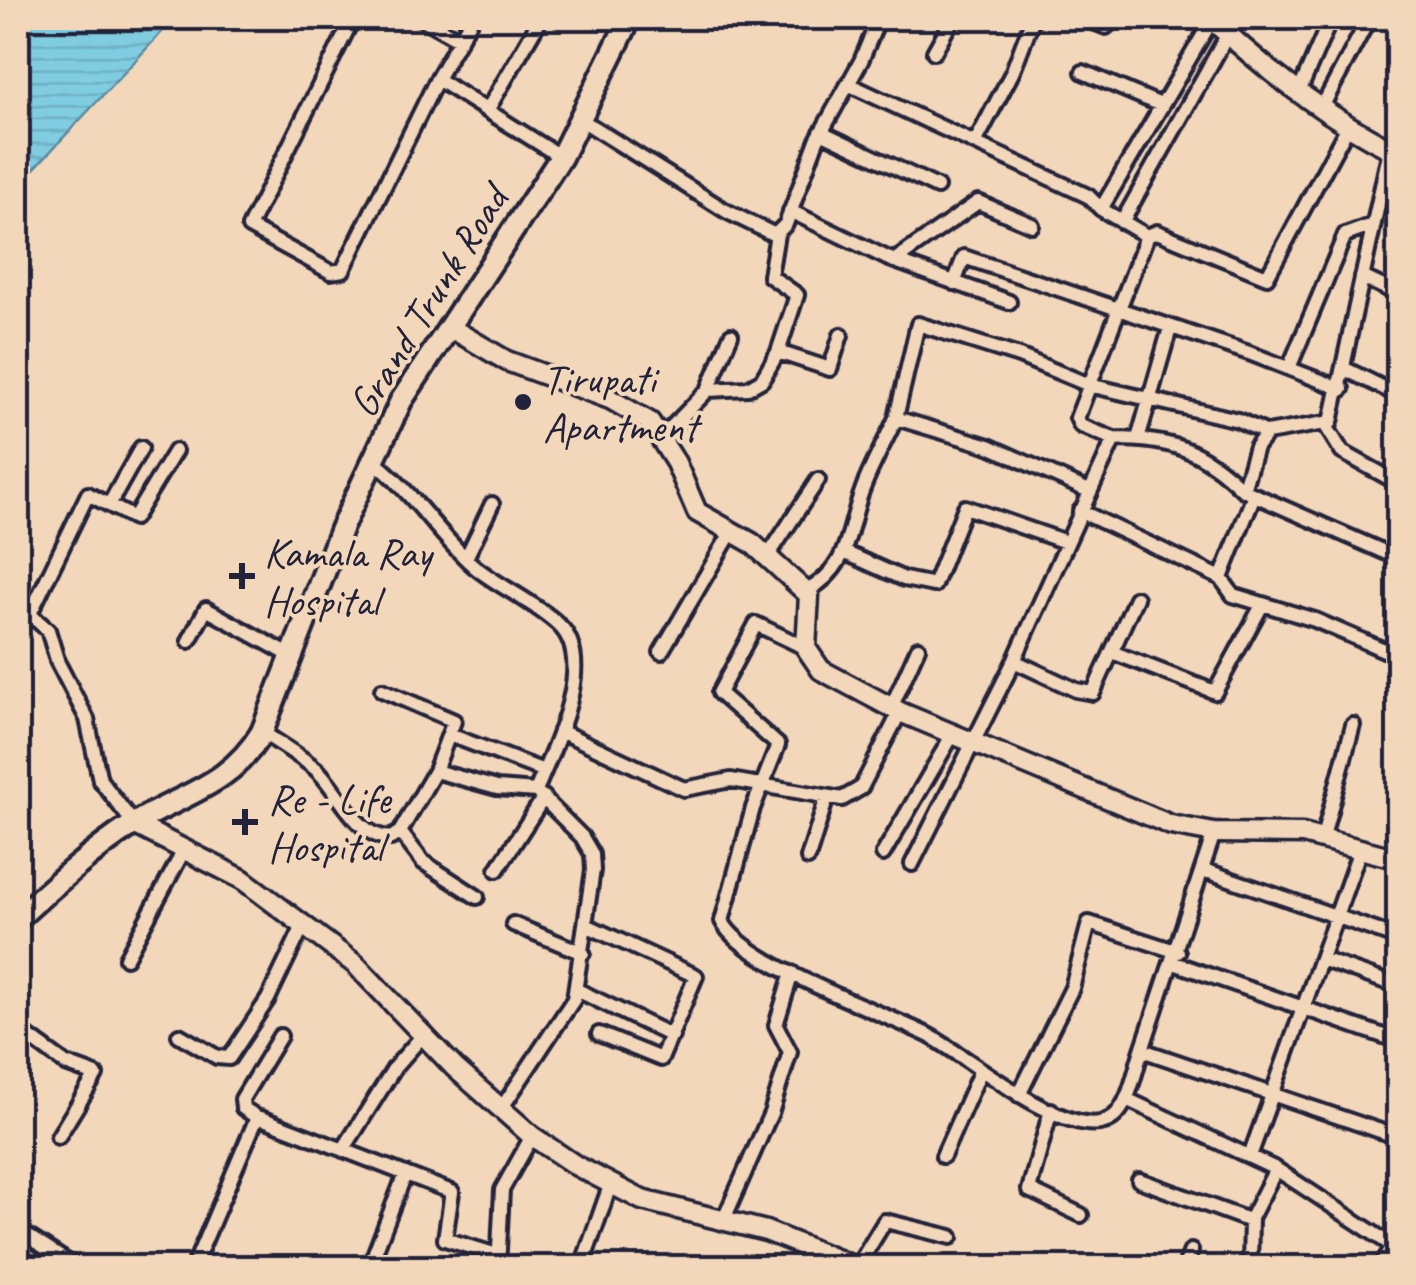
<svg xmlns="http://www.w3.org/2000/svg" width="1416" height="1285" font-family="Caveat,sans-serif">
<defs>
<pattern id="water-rules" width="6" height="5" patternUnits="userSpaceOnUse" patternTransform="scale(2.5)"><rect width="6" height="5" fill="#80cce0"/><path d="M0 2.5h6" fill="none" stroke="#6eafc1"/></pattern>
</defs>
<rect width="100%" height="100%" fill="#f3d7ba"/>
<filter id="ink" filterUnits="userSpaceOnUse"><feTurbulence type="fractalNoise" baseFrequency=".01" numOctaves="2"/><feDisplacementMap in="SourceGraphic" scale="20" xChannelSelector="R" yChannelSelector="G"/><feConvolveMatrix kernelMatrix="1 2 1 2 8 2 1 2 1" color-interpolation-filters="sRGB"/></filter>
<g filter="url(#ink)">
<path fill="url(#water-rules)" stroke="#5a889e" stroke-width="2.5" d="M18,18H175L18,186Z"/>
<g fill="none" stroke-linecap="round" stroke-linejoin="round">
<defs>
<path id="street" d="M353,18L249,227L331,272L343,270L437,79L561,157
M421,18L460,40
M1083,18L1106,27L1115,18
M934,52L953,18
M1083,72L1161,105
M437,79L472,18
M848,84L1088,196L1101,209L1147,236L1077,418L1081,426L1114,439
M1298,94L1331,18
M488,109L541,18
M1321,109L1365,26
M580,119L726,211L775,235L786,224L817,140L861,61L879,18
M821,132L937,187
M975,143L1012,73L1033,18
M1101,209L1212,20
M790,211L887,258L1009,302
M1122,222L1228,34
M1147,236L1157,232L1267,277L1347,128
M894,261L978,202L1032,225
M1362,277L1398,294
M954,283L964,257L1249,353L1342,389
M778,352L830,369L841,335
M1289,368L1345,235L1373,225
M1345,369L1398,395
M708,390L731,335
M1326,426L1342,452L1398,483
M662,437L708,390L748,388L762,380L778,352L797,295L770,276L777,234
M1138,439L1170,328
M373,461C412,490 437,534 475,567C501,588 533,601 558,624C599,661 552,750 536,791
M1089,491L989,446L896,418L918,324L1019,356L1089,385L1238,420L1267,433
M1250,493L1398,558
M109,505L141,448
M1080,511L1221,578L1254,495
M846,553L904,579L934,585L965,507L1066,542
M768,556L818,480
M466,558L492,504
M1221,578L1233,595L1315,620L1398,656
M807,591C850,567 847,532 862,491C871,466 885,442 896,418
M18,604L48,630L58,663L87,719L100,780L134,824
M31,612L88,494L134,518L175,451
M189,641L206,609L293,657
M806,648L756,624L719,693L778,745L753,808L722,921C742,964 882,1012 928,1035C966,1055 1061,1136 1104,1122C1129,1115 1134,1072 1142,1050L1398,1137
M661,652L732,531
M1112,652L1215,692L1261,607
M1014,661L1076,690L1093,693L1136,598
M382,690L454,721L435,771
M891,708L918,648
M560,731L684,789L731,780L842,799L861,788L900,712
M262,732C280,744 299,755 316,769C339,790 356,838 391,838L400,832L435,771L497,788L536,791L582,837L592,854L593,870L574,999L501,1109
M450,735L544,771
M400,832L423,862L477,897
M1323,837L1353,725
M883,854L953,734
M808,858L827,797
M912,864L1014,661L1114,439C1171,439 1202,449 1243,490L1256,447L1267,433L1331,422L1390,149
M497,870L544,797
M1204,870L1398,938
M513,924L583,953
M586,925L696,976L661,1059L599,1034
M126,958L184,850
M1321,959L1398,986
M1174,963L1398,1041
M577,990L672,1036
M18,1029L66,1064L96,1075L58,1137
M179,1035L217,1057L229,1058L268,999L302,928
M1142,1050L1214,833
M1019,1095L1072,988L1089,923L1178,952
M1126,1099L1276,1169L1396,1248
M1051,1110L1029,1190L1081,1215
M258,1118L243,1108L242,1099L280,1036
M343,1150L395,1067L425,1033
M943,1156L981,1070
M1250,1156L1361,847
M1139,1180L1251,1221
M724,1219L771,1113L790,1052L776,1025L792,973
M18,1230L77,1268
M857,1267L885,1221L951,1237
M193,1268L255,1122L261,1118L452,1192L445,1239L497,1255
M369,1268L405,1174
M498,1268L502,1190L532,1136
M581,1268L610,1186
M1184,1268L1191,1251
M1250,1268L1251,1218L1276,1169"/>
<path id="secondary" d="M1210,18C1268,72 1327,118 1398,153
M449,327L507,361L610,399L650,422L676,463L697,512L752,543L809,595L806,648L821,670L900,712L1171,825L1214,833L1303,834L1398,859
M134,824L242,879L355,964L455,1068L532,1136L575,1165L642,1200L766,1231L858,1268
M1383,1268L1398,1243"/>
<path id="primary" d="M18,918C54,885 91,852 132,825C183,793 229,787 262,732L341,529L401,401L561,157L630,18"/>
</defs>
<use href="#street" stroke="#22223b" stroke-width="20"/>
<use href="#secondary" stroke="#22223b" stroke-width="25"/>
<use href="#primary" stroke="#22223b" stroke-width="28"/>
<use href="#street" stroke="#f3d7ba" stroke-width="12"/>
<use href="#secondary" stroke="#f3d7ba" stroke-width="18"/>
<use href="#primary" stroke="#f3d7ba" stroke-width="20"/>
</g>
</g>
<g fill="#22223b" stroke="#f3d7ba" stroke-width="4">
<circle cx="523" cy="402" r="10"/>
<path d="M237 561h10v10h10v10h-10v10h-10v-10h-10v-10h10z"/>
<path d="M240 807h10v10h10v10h-10v10h-10v-10h-10v-10h10z"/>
</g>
<g text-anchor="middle" stroke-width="8" stroke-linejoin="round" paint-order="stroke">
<g font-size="42" fill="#22223b" stroke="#f3d7ba">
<text transform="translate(427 301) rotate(-58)" y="15">Grand Trunk Road</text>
</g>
<g font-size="42" fill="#22223b" stroke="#f3d7ba" text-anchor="start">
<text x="543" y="393">Tirupati<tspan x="543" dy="48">Apartment</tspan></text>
<text x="264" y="567">Kamala Ray<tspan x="264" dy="48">Hospital</tspan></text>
<text x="268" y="813">Re - Life<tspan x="268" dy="48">Hospital</tspan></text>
</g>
</g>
<rect width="1416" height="1285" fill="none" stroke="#f3d7ba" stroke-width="60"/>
<rect x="30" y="30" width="1356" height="1225" fill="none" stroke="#22223b" stroke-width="4" filter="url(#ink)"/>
</svg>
